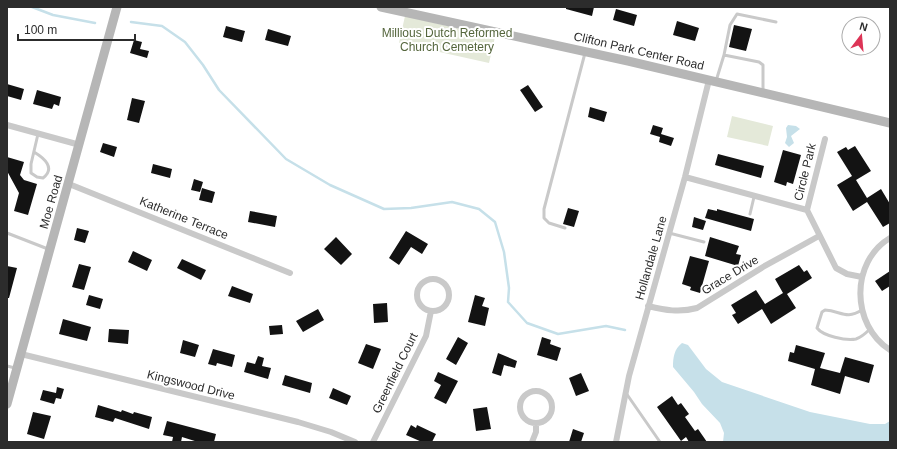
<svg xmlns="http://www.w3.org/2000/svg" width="897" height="449" font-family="Arial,sans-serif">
<rect width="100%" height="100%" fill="#fff"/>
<path fill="#e4e9d9" d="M405,16L495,37L489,63L399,43Z
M732,116L773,126L768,146L727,137Z"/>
<path fill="#c6e0e9" d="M788,125L796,126L800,129L791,136L794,143L789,147L785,143L787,137L786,128Z
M682,343L688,345L706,369L722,382L810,412L870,424H885L890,421V442H723L724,433L720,423L702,404L694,392L673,367C673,358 674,349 682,343Z"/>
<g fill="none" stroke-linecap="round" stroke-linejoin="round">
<path stroke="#c6e0e9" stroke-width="2.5" d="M32,7L53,15L95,23
M131,22L162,26L185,42L203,65L219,90L286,159L330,185L384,209L411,208L452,202L479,209L495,222L504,252L509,288L508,302L527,323L558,334L606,326L625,330"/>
</g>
<path fill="#131313" d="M566,7H594L592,16L566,9Z
M616,9L637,15L634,26L613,20Z
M677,21L699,28L695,41L673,35Z
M734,25L752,29L746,51L729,47Z
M226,26L245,31L242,42L223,37Z
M268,29L291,36L288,46L265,40Z
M134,40L142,42L140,49L149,51L147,58L130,53Z
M7,84L24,89L21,100L7,96Z
M528,85L543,107L535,112L520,90Z
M37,90L61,97L59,106L54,104L52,109L33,104Z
M132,98L145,101L139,123L127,120Z
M590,107L607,112L604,122L588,117Z
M653,125L663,128L661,134L674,138L671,146L659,142L660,137L650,134Z
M103,143L117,147L114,157L100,152Z
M855,146L871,171L856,180L867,198L881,189L890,204V223L883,227L867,202L853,211L837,185L852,176L837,152L846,147L848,150Z
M783,150L801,155L793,184L787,182L786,186L774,182Z
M718,154L764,166L761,178L715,165Z
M7,157L24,162L20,175L24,180L37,184L28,215L14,211L19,193L7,171Z
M153,164L172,169L170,178L151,173Z
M194,179L203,182L200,192L191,190Z
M202,188L215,192L212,203L199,200Z
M568,208L579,211L574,227L563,224Z
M708,209L717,211V209L754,219L751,231L705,218Z
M250,211L277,216L275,227L248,222Z
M694,217L706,221L703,230L692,227Z
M77,228L89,231L85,243L74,240Z
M406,231L428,244L422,254L411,247L399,265L389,258Z
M336,237L352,254L341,265L324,249Z
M710,237L739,246L736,254L741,255L738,266L705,256Z
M133,251L152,260L147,271L128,262Z
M690,256L709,261L700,293L690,290L691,287L682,284Z
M182,259L206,270L201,280L177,268Z
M79,264L91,267L84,290L72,287Z
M799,265L804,272L807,270L812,278L787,294L796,308L771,324L762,309L738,324L732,315L736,313L731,305L756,290L765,304L783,293L775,279Z
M7,266L17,268L9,298H7Z
M890,271V286L882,291L875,281Z
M232,286L253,294L250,303L228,296Z
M89,295L103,299L100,309L86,305Z
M475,295L485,298L482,306L489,308L485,326L468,322Z
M387,303L388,322L374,323L373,304Z
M318,309L324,320L303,332L296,321Z
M63,319L91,327L87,341L59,334Z
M282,325L283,334L270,335L269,326Z
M109,329L129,330L128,344L108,342Z
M458,337L468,343L456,365L446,359Z
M542,337L551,340L550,344L561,348L557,361L537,355Z
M183,340L199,345L195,357L180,353Z
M366,344L381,349L373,369L358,363Z
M796,345L825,353L820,368L840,373L845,357L874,365L869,383L845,376L840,394L811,385L815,369L788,361L790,352L794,353Z
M213,349L235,355L232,367L217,363L216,366L208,364Z
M498,353L517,361L515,368L504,365L501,376L492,373Z
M258,356L264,358L262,366L271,368L268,379L244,372L247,362L255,364Z
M438,372L458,381L446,404L434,398L441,385L434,381Z
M581,373L589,391L576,396L569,378Z
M285,375L312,383L310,393L282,385Z
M57,387L64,389L61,399L56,398L54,404L40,400L43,390L56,393Z
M333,388L351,396L347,405L329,398Z
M672,396L678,405L681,403L689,414L685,417L695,431L698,429L707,442H689L686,437L681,441L657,407Z
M98,405L121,412L122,410L133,414L134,412L152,417L149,429L115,418L113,422L95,417Z
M487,407L491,429L476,431L473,409Z
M33,412L51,416L44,439L27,434Z
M167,421L216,434L214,442H198L182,437L181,442H172L173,437L163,435Z
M411,425L416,428L417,425L436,434L432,442H422L406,435Z
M573,429L584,433L581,442H569Z"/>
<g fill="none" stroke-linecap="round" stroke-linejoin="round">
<path stroke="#c9c9c9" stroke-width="3" d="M724,55L730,25L737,14L776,22
M716,81L724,55L759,62L763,65V92
M34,152C44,158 56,168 43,178L37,177L31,173V164L38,134
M750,214L754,197
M565,228L549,223L544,218V209L585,53
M7,233L48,249
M669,233L704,242
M862,310C846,320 841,311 825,310L822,312L817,328C823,336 846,341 856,339C862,337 866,333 870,329
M7,366L15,368
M626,393L660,442"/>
<path stroke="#c9c9c9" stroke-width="6" d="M7,125L80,145
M685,177L807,210L836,268L847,274L862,277
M69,184L290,273
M807,210L825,139
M890,238C850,262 851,325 890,350
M417 295a16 16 0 1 1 32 0a16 16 0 1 1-32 0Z
M648,306C665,310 679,313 697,308L763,267L819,236
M21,354L298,422L331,432L355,442
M520 407a16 16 0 1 1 32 0a16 16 0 1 1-32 0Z
M373,442L426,336L431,311
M532,442L536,432V423
M616,442L629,376L685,177L709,80"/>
<path stroke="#b6b6b6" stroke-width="9" d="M381,7L628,61L890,123
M7,404L117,7"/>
</g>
<g text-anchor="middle" stroke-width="4" stroke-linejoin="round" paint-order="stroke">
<g font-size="12" fill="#54653c" stroke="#fff">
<text x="447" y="37">Millious Dutch Reformed<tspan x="447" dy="14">Church Cemetery</tspan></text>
</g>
<g font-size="12" fill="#2c2c2c" stroke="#fff">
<text transform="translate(639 51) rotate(13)" y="4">Clifton Park Center Road</text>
<text transform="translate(805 172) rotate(-76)" y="4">Circle Park</text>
<text transform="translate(51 202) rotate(-74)" y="4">Moe Road</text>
<text transform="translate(184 218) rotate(22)" y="4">Katherine Terrace</text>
<text transform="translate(651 258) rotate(-74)" y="4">Hollandale Lane</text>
<text transform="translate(730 275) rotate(-31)" y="4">Grace Drive</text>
<text transform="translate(395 373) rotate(-64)" y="4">Greenfield Court</text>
<text transform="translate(191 385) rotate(14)" y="4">Kingswood Drive</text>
</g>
</g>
<rect width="897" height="449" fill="none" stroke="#2c2c2c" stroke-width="16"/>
<g transform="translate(861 36) rotate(16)"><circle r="19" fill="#ffffff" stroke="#ababab"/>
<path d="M0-3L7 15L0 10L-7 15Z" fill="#dd3456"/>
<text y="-6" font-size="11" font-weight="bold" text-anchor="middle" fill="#2c2c2c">N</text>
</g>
<path d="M18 34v6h117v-6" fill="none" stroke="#2c2c2c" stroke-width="2"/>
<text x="24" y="34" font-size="12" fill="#2c2c2c" stroke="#ffffff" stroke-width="3" paint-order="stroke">100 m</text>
</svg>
